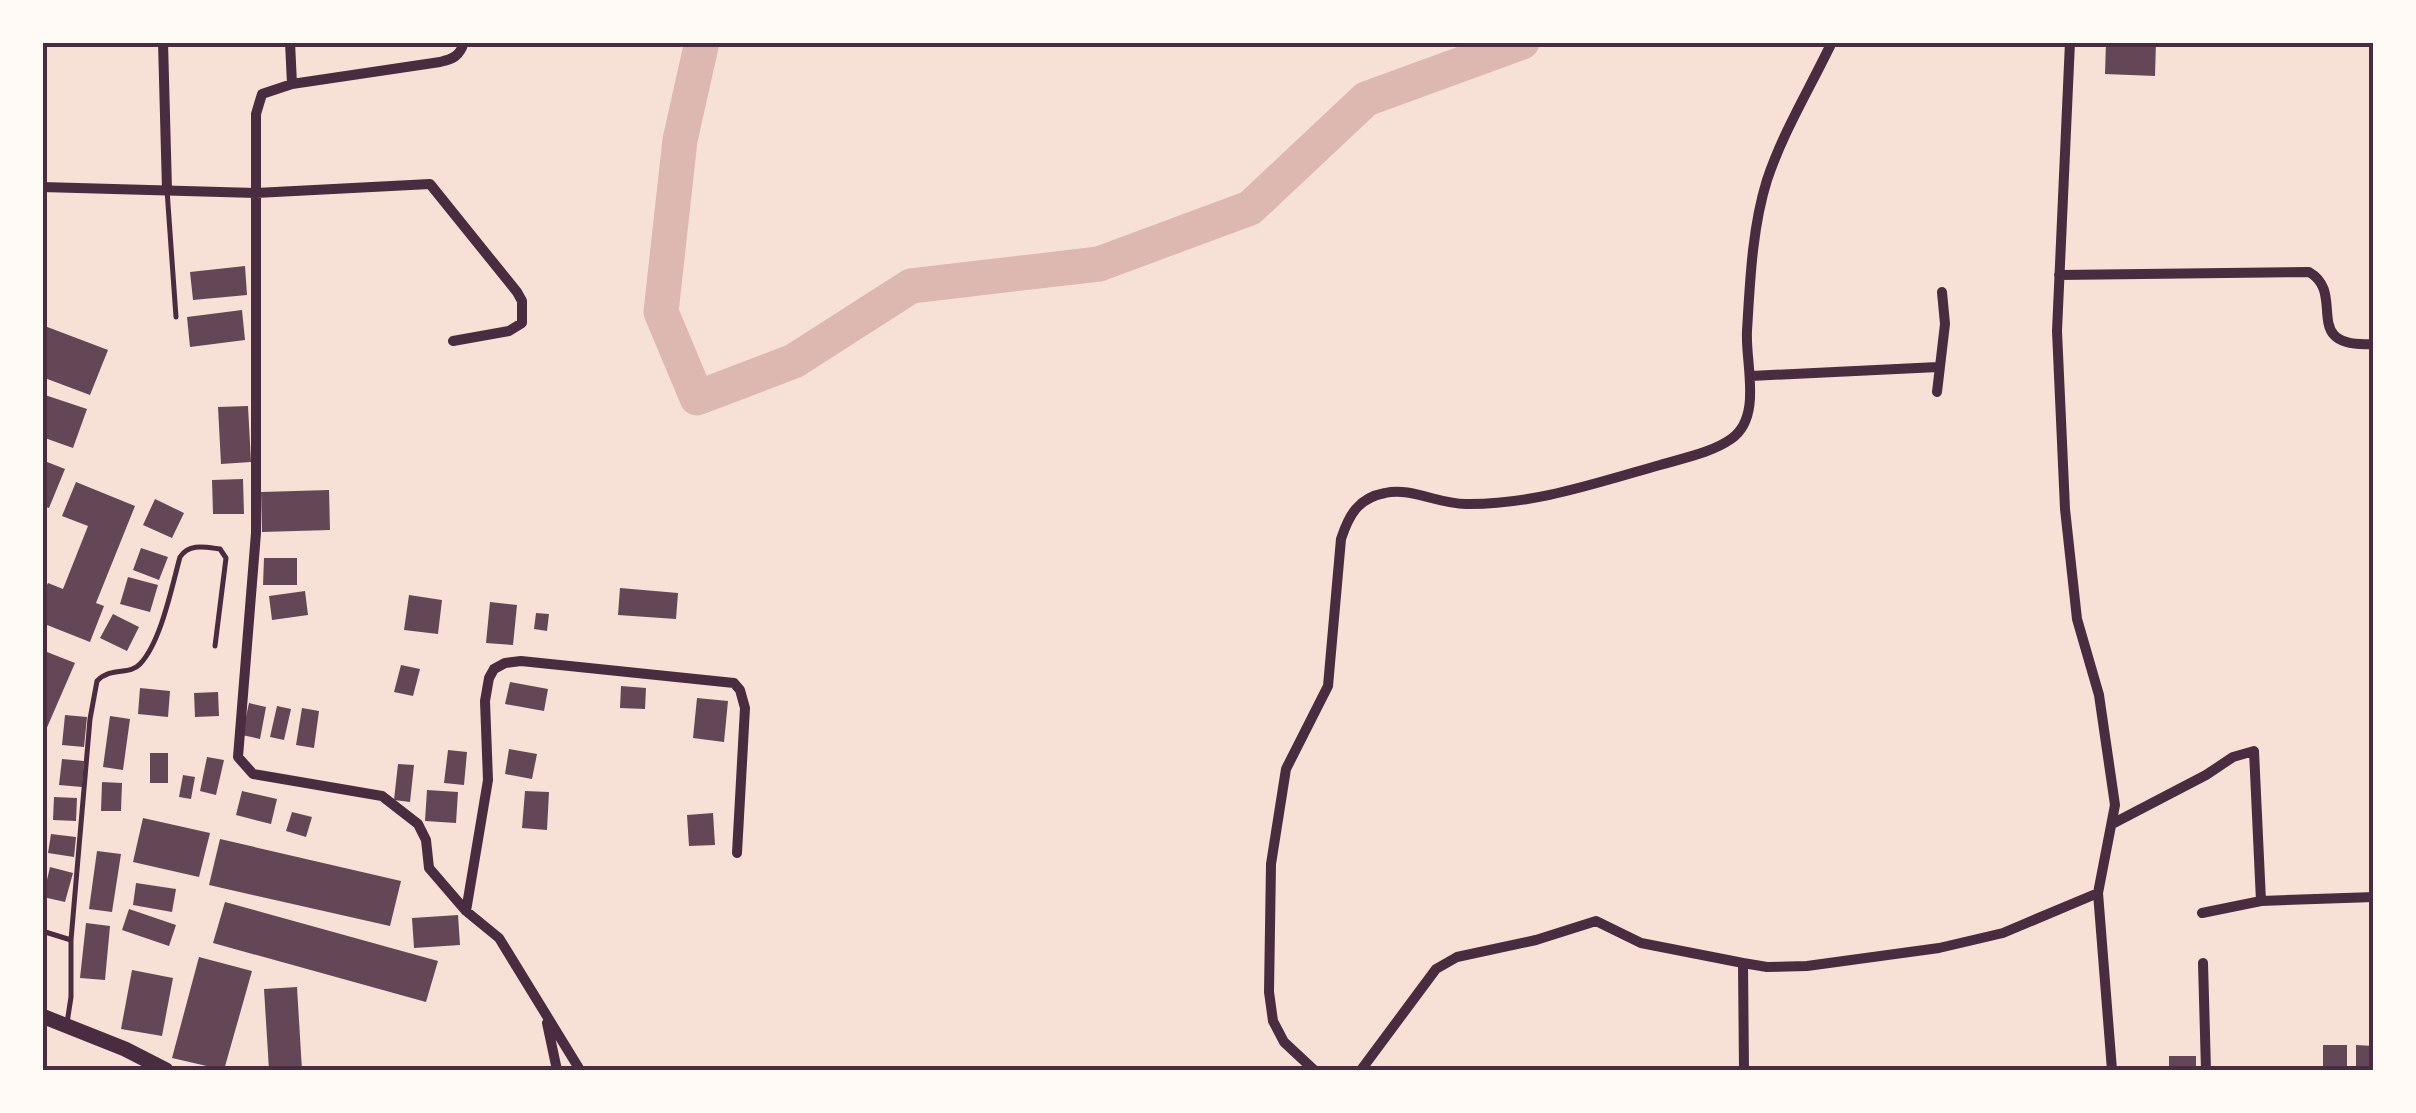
<svg xmlns="http://www.w3.org/2000/svg" width="2416" height="1113" font-family="'Nunito Sans',sans-serif">
<rect width="100%" height="100%" fill="#f7e1d7"/>
<g fill="none" stroke-linecap="round" stroke-linejoin="round">
<path stroke="#dcb8b0" stroke-width="35" d="M702,42L680,140L661,312L697,398L794,361L911,286L1099,264L1250,208L1366,99L1522,42"/>
</g>
<path fill="#644757" d="M2106,42H2156L2155,76L2105,74Z
M245,266L247,295L193,300L190,272Z
M242,310L245,340L190,347L187,317Z
M42,325L108,350L90,395L42,377Z
M42,394L87,409L73,448L42,437Z
M248,406L251,462L221,464L218,407Z
M42,460L65,469L49,508L42,506Z
M243,479L244,514H213L212,480Z
M76,482L135,506L96,603L104,606L90,642L42,623V595L48,583L63,589L88,526L62,516Z
M329,490L330,530L262,532L261,492Z
M155,499L184,513L172,538L143,525Z
M141,548L168,557L159,580L133,570Z
M264,558H297V585H263Z
M128,577L158,585L150,612L120,604Z
M620,588L678,593L676,619L618,615Z
M305,591L308,615L272,620L269,596Z
M409,595L442,600L438,634L404,630Z
M490,602L517,605L513,645L486,643Z
M536,613L549,614L547,631L534,629Z
M113,614L139,627L127,651L100,638Z
M42,650L75,663L42,739Z
M401,665L420,669L413,696L394,692Z
M510,682L548,689L544,711L505,704Z
M621,686L646,688L645,709L620,708Z
M140,688L170,691L168,717L138,714Z
M218,692L219,716L195,717L194,693Z
M697,698L728,701L724,742L693,738Z
M249,703L266,707L260,739L242,735Z
M277,706L291,709L284,740L270,737Z
M302,708L319,711L314,748L296,745Z
M65,715L87,717L84,747L62,745Z
M110,716L130,719L123,770L103,767Z
M509,749L537,754L532,779L505,774Z
M448,750L467,752L464,785L444,783Z
M150,753H168V783H150Z
M207,757L224,760L216,795L200,791Z
M62,759L84,761L82,787L59,785Z
M398,764L414,765L410,802L394,800Z
M183,775L195,777L191,799L179,797Z
M102,782L122,783L121,811H101Z
M427,790L458,792L456,823L425,821Z
M242,791L277,799L271,824L236,815Z
M525,791L549,792L547,830L522,828Z
M54,797L77,798L76,821L53,820Z
M292,812L312,817L306,837L286,831Z
M713,813L715,845L689,846L687,815Z
M143,818L210,833L199,877L133,862Z
M51,834L76,837L74,857L48,853Z
M220,839L401,881L390,926L209,885Z
M97,851L121,854L112,912L89,909Z
M50,867L73,873L65,902L43,897Z
M136,883L176,889L172,912L133,905Z
M225,902L438,961L426,1002L213,943Z
M129,909L176,925L169,946L122,930Z
M458,915L460,945L414,948L412,918Z
M86,923L110,926L105,980L80,978Z
M199,957L252,971L224,1070L172,1058Z
M132,970L173,978L162,1036L121,1029Z
M297,987L302,1070H269L264,989Z
M2323,1045H2347V1070H2323Z
M2356,1045L2374,1046V1070H2356Z
M2169,1056H2196V1070H2169Z"/>
<g fill="none" stroke-linecap="round" stroke-linejoin="round">
<path stroke="#4a2c40" stroke-width="5" d="M167,190L176,317
M42,931L71,940
M67,1023L71,997V940L90,719L97,681C112,666 129,676 140,664C161,642 172,586 180,557C189,543 205,547 220,549L226,558L215,646"/>
<path stroke="#4a2c40" stroke-width="10" d="M163,42L167,190
M290,42L292,84L262,94L256,114V533L238,757L253,774L382,796L418,824L426,840L429,868L466,911L499,938L580,1070
M2070,42L2057,331L2065,509L2077,619L2099,695L2115,805L2098,893L2112,1070
M292,84L440,62C453,59 460,56 464,42
M42,187L256,193L430,184L517,292L522,301V323L509,331L453,341
M2059,275L2309,272C2348,294 2298,349 2374,344
M1751,376L1938,367
M1937,392L1945,324L1942,292
M2112,824L2206,775L2233,757L2254,751L2261,901L2374,897
M466,911L488,780L485,701L489,678L494,669L505,663L521,661L734,683L740,690L745,708L737,853
M2202,913L2261,901
M2203,963L2206,1070
M547,1023L557,1070
M1314,1070L1284,1042L1273,1021L1269,992L1271,864L1286,769L1328,686L1341,539C1349,515 1358,498 1385,493C1411,487 1438,504 1466,504C1533,505 1596,483 1660,465C1683,458 1711,453 1731,439C1763,417 1745,363 1747,331C1750,282 1752,228 1767,180C1783,132 1810,88 1832,42
M1361,1070L1436,969L1457,957L1536,940L1596,921L1641,943L1743,963
M1744,1070L1743,963L1767,967L1807,966L1939,948L2003,933L2098,893"/>
<path stroke="#4a2c40" stroke-width="15" d="M42,1016L125,1049L166,1070"/>
</g>
<rect width="2416" height="1113" fill="none" stroke="#fffaf5" stroke-width="90"/>
<rect x="45" y="45" width="2326" height="1023" fill="none" stroke="#4a2c40" stroke-width="4"/>
</svg>
